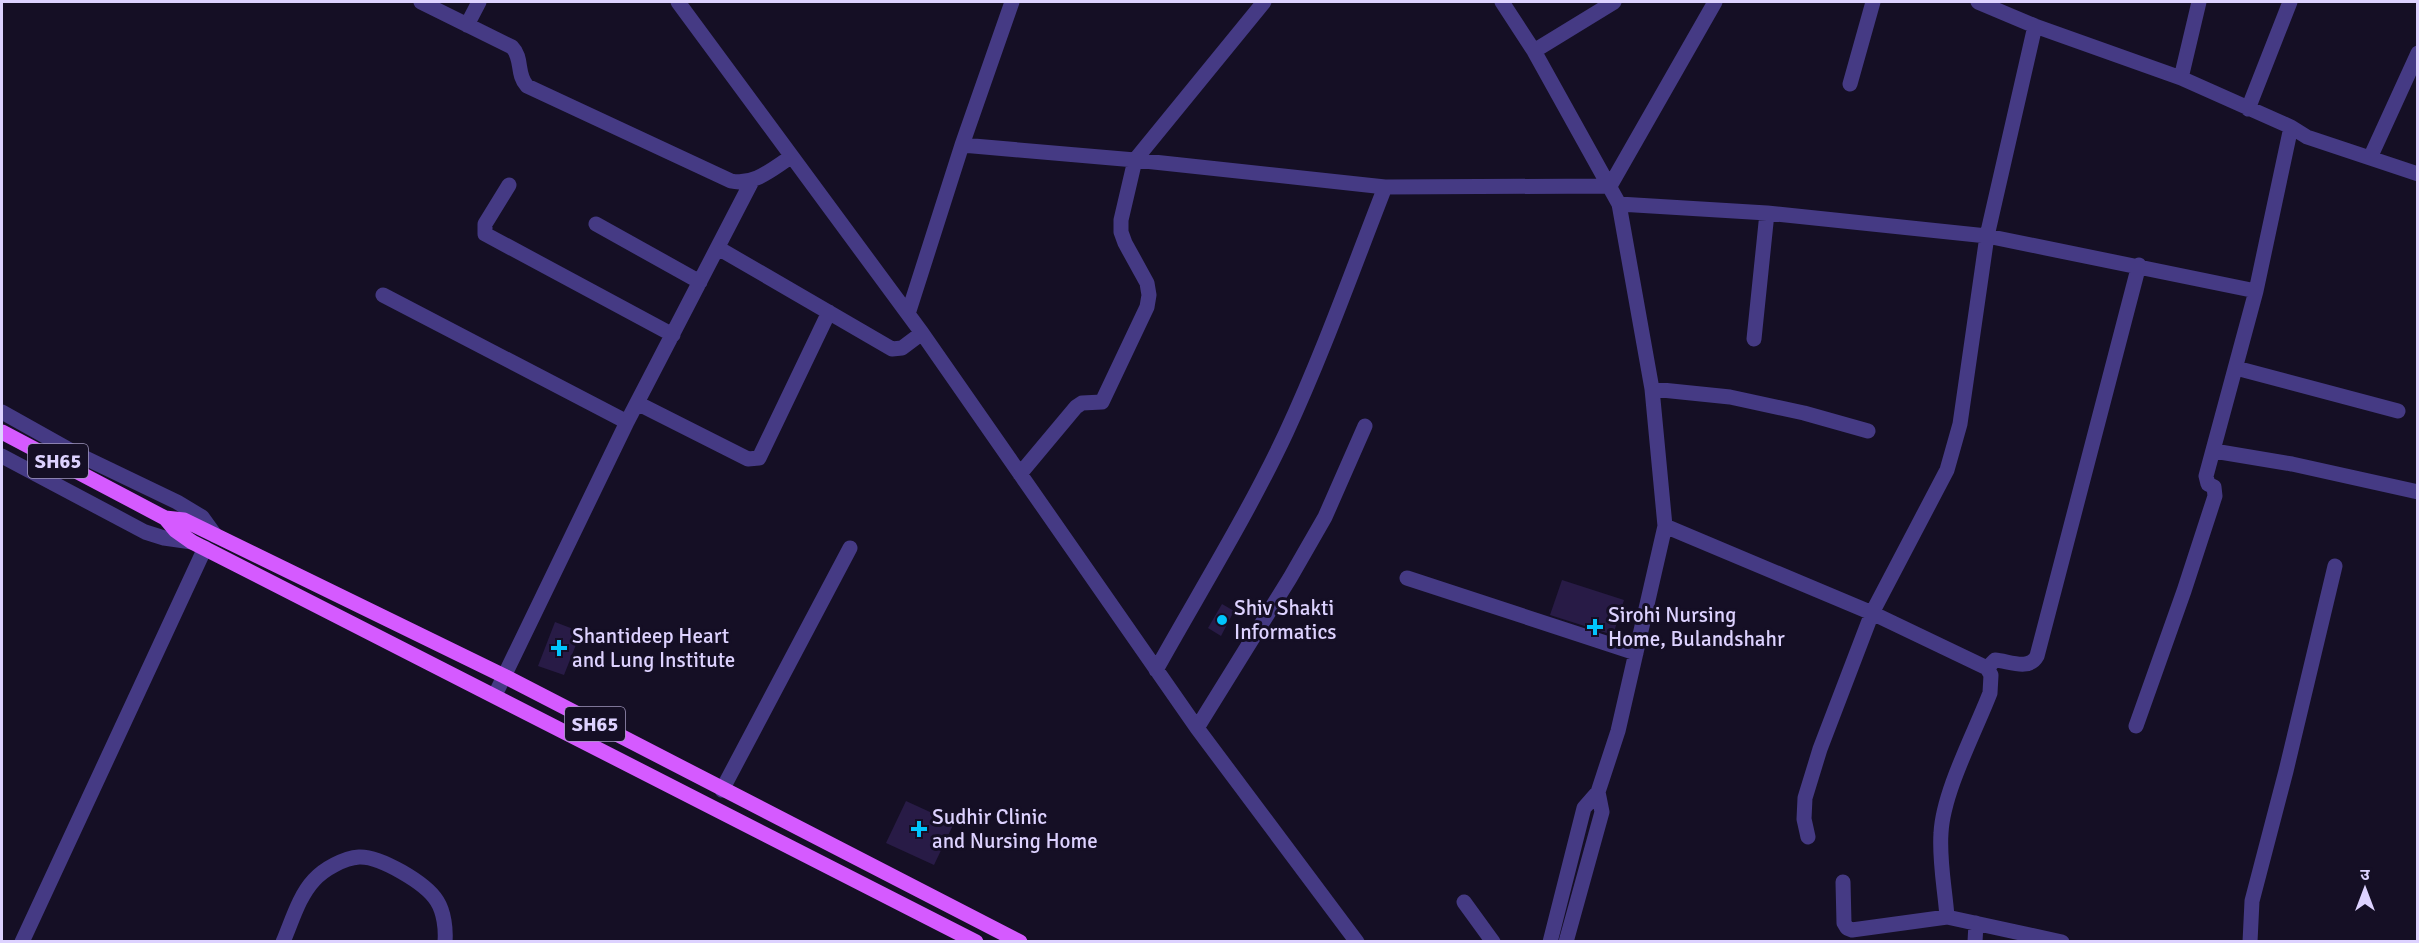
<svg xmlns="http://www.w3.org/2000/svg" width="2419" height="943" font-family="Signika,'Noto Sans Devanagari',sans-serif">
<rect width="100%" height="100%" fill="#150f25"/>
<path fill="#281b46" d="M1562,580L1624,600L1613,635L1550,615Z
M1222,604L1234,611L1221,636L1208,628Z
M555,622L581,632L564,675L538,666Z
M906,801L954,823L934,865L886,843Z"/>
<g fill="none" stroke-linecap="round" stroke-linejoin="round">
<path stroke="#453a84" stroke-width="15" d="M421,2L512,47C523,58 516,74 527,86L731,181C754,186 772,169 791,157
M678,2L922,333L1197,728L1357,942
M1502,2L1534,51L1619,204L1652,389L1665,526L1618,731L1598,792L1584,808L1550,942
M1978,2L2035,26L2181,78L2291,127L2307,137L2418,174
M467,25L479,2
M1534,51L1614,2
M2181,78L2199,2
M1850,84L1873,2
M2248,109L2290,2
M962,145L1012,2
M2370,158L2418,53
M509,185L485,224V234L673,335
M1619,204L1767,213L1987,236L2256,291
M596,224L700,282
M718,248L892,349L902,348L922,333
M383,295L627,422
M908,314L962,145L1135,160L1385,187L1610,186L1715,2
M1754,339L1767,213
M2236,368L2398,411
M1652,389L1730,397L1804,413L1868,431
M637,403L748,459L759,458L829,312
M2,412L77,454L177,502L202,517L215,535
M2214,451L2292,464L2418,492
M2,456L145,532L164,538L192,542
M1020,474L1076,407L1082,403L1102,402L1147,307L1149,295L1147,283L1125,243L1121,232V220L1135,160L1264,2
M1665,526L1872,613L1987,668L1991,675L1990,693C1975,732 1943,792 1941,833C1939,861 1945,889 1947,917L2062,942
M1407,578L1636,653
M1987,668L1995,660C2009,661 2029,671 2037,656L2139,265
M1156,670C1200,591 1248,514 1286,433C1323,353 1353,269 1385,187
M495,695L627,422L752,181
M2136,726L2184,591L2215,496L2214,487L2208,484L2206,476L2256,291L2291,127
M1197,728L1290,578L1325,517L1365,426
M722,790L850,548
M1808,837L1804,819L1805,798L1820,749L1872,613L1947,470L1960,424L1987,236L2035,26
M1843,882L1844,923L1847,928L1852,930L1947,917
M1464,902L1493,942
M22,942L205,548
M283,942C292,921 299,896 314,880C324,869 344,858 359,857C380,856 426,883 437,901C444,912 446,929 445,942
M1566,942L1602,812L1598,792
M1975,942L1976,923
M2250,942L2252,901L2286,771L2335,566"/>
<path stroke="#d55aff" stroke-width="15" d="M2,432L165,518L184,520L504,676L1020,942
M165,518L175,530L192,542L976,942"/>
</g>
<g fill="#01c5fd" stroke="#150f25" stroke-width="2">
<circle cx="1222" cy="620" r="6"/>
<path d="M1592 618h6v6h6v6h-6v6h-6v-6h-6v-6h6z"/>
<path d="M556 639h6v6h6v6h-6v6h-6v-6h-6v-6h6z"/>
<path d="M916 820h6v6h6v6h-6v6h-6v-6h-6v-6h6z"/>
</g>
<g text-anchor="middle" stroke-width="6" stroke-linejoin="round" paint-order="stroke">
<g fill="#150f25" stroke="#a198be" stroke-width="1.5">
<rect x="28" y="444" width="60" height="34" rx="4.5"/>
<rect x="565" y="707" width="60" height="34" rx="4.5"/>
</g>
<g font-size="20" font-weight="bold" fill="#ddd2ff">
<text x="58" y="468">SH65</text>
<text x="595" y="731">SH65</text>
</g>
<g font-size="21" fill="#ddd2ff" stroke="#150f25" text-anchor="start">
<text x="1234" y="615">Shiv Shakti<tspan x="1234" dy="24">Informatics</tspan></text>
<text x="1608" y="622">Sirohi Nursing<tspan x="1608" dy="24">Home, Bulandshahr</tspan></text>
<text x="572" y="643">Shantideep Heart<tspan x="572" dy="24">and Lung Institute</tspan></text>
<text x="932" y="824">Sudhir Clinic<tspan x="932" dy="24">and Nursing Home</tspan></text>
</g>
</g>
<rect width="2419" height="943" fill="none" stroke="#ddd2ff" stroke-width="6"/>
<g transform="translate(2365 889)" stroke="#150f25" stroke-width="4.5" paint-order="stroke">
<path d="M0-4.5L10 22L0 15L-10 22Z" fill="#ddd2ff"/>
<text y="-9" font-size="16" font-weight="bold" text-anchor="middle" fill="#ddd2ff">उ</text>
</g>
</svg>
